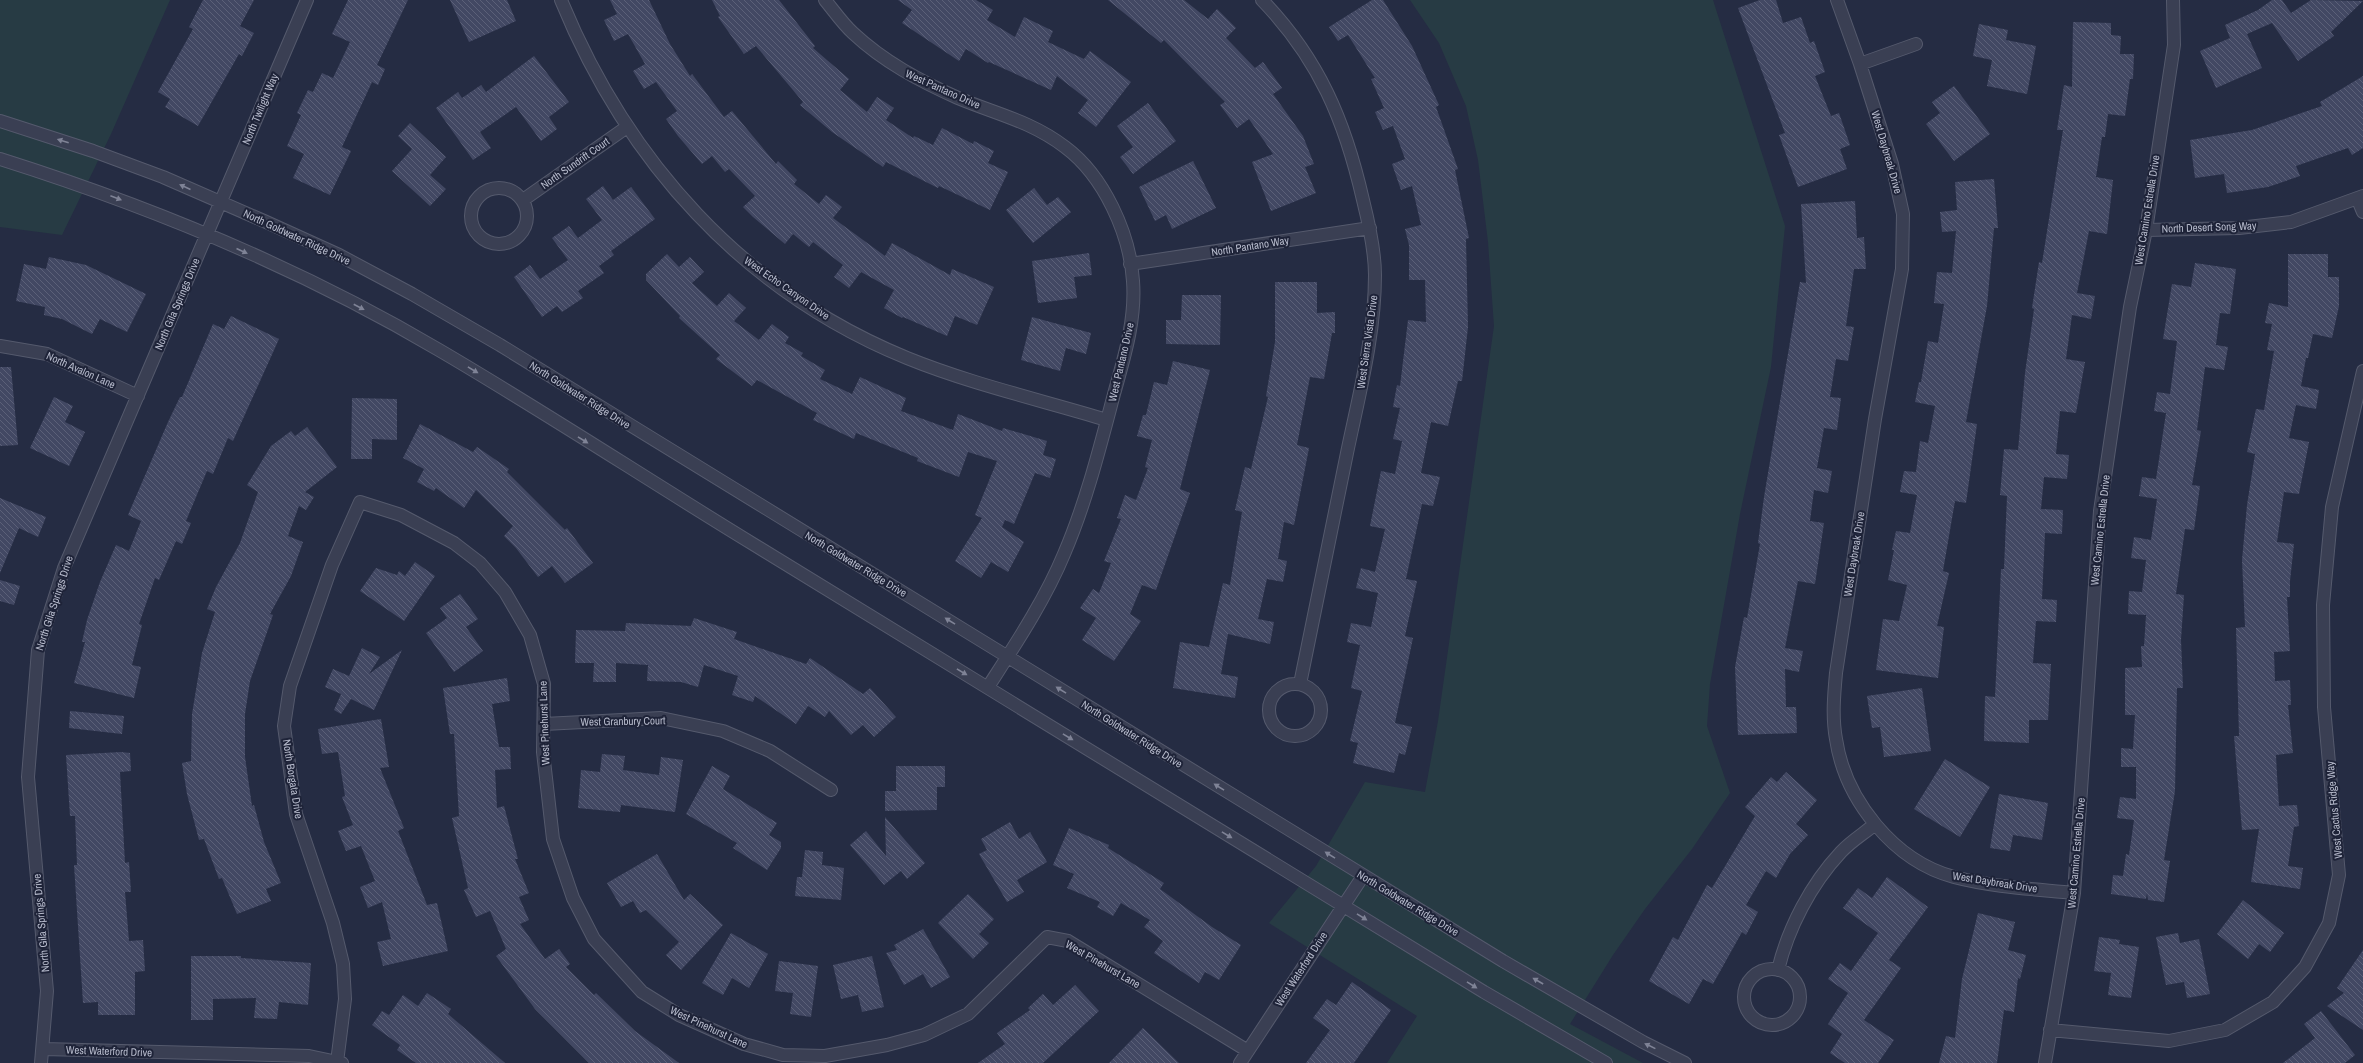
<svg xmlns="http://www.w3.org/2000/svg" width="2363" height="1063" font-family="'Archivo Narrow',sans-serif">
<defs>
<pattern id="building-back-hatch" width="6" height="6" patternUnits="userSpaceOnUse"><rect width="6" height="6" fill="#424863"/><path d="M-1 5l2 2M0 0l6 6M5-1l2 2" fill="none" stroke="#5b6078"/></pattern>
</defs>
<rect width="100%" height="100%" fill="#252c43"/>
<path fill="#273b44" d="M0,0H170L111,134L62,235L0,227Z
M1410,0H1713L1785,226L1771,367L1740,514L1710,684L1707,726L1730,793L1692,849L1645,909L1613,955L1570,1024L1643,1063H1387L1417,1016L1269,923L1316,866L1365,782L1425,792L1438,721L1494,326L1488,242L1478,160L1466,106L1439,43Z"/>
<path fill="url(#building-back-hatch)" d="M203,0H254L240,26L254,33L242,56L239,54L198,126L165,107L170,99L158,92L193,29L189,27Z
M348,0H408L377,65L385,69L378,85L372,82L342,147L351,151L330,195L293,178L304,154L287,146L301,115L297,113L308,90L313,92L322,73L333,78L350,42L332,34Z
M450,0H507L516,21L469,42Z
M610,0H649L670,44L690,76L692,74L724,117L732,111L776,164L778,161L797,180L794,184L819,204L826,195L842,207L833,218L885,256L892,243L950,275L952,269L994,287L977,325L955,316L947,336L903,317L902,318L884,308L894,290L861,272L849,288L834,277L843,265L813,242L809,247L793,234L785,244L753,217L743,207L755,196L729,169L725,172L712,156L702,164L678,136L666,119L677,111L656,82L644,89L633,71L645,64L628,34L614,41L604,20L617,14Z
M712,0H779L815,46L813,48L849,79L840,90L867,112L877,97L894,108L886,120L913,138L914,136L933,145L942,128L973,144L974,141L994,151L988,163L1008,172L990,210L939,186L938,188L886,162L883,167L832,132L800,105L803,102L756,46L744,54L718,17L720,16Z
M898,0H976L993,10L987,20L1015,37L1024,17L1053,31L1048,42L1084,59L1090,51L1131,82L1096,127L1078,113L1088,100L1057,76L1051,90L989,62L988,63L966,49L959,61L902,23L912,10Z
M1108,0H1184L1208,19L1217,9L1236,28L1226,38L1255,68L1263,62L1282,88L1273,94L1303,136L1314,164L1305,167L1316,193L1271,211L1252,162L1273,154L1249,119L1237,128L1220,105L1225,102L1164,40L1161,43Z
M1372,0H1383L1412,46L1439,105L1436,107L1458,169L1455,170L1469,238L1466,239L1468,327L1462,381H1458L1448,426L1431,422L1421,473L1440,477L1433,506L1422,504L1406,579L1417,581L1405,636L1413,638L1395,723L1412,727L1405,755L1399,753L1394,773L1353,763L1358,743L1350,741L1362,691L1351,688L1360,645L1347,642L1351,623L1371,627L1378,593L1356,588L1361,568L1375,572L1385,529L1370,526L1381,471L1395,474L1402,441L1393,439L1400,408L1393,407L1397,385L1400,386L1408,320L1426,322L1425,280H1409V245L1405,229L1421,225L1412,186L1401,190L1392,164L1405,159L1393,126L1383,130L1375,112L1384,108L1371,79L1375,78L1348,35L1338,41L1329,27Z
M1760,0H1776L1783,23L1801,17L1810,43L1814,41L1825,72L1815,76L1831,116L1839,113L1850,145L1840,149L1847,169L1798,187L1779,135L1785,133L1738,8Z
M2272,0H2282L2291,13L2311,0L2363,1L2331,32L2334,36L2298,61L2272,23L2247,34L2262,68L2216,88L2200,51L2230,38L2225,25L2258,10Z
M2073,22L2111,23V35L2121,36L2120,54H2134L2133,79H2130L2125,116L2108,114L2105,137H2102L2096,177L2113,180L2107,234L2089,231L2077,293L2095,296L2091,319L2072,315L2066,359L2085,362L2076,413L2060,411L2056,454L2069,455L2067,479L2044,477L2041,509L2063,510L2062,534L2045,533L2042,599L2057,600L2056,622L2036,621L2033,663L2051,664L2048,720H2029V743L1984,741L1985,696L1995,697L2001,569H2004L2007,496L2000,495L2004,449L2018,450L2025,373L2034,309L2032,308L2039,262L2042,263L2063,130H2057L2064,85L2072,87Z
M1979,24L2008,30L2006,40L2036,46L2027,94L1987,86L1992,60L1973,56Z
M534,56L569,102L549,117L557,129L541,141L516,107L480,132L491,148L473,160L436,108L458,92L462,98L481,85L486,92Z
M2363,76V148L2352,155L2348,148L2296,166L2300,176L2268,187L2227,193L2224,174L2195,178L2190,140L2252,130L2322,106L2320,102Z
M1954,86L1990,134L1954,161L1926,124L1940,113L1932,102Z
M1148,103L1176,141L1133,174L1120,157L1133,147L1117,126Z
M410,123L446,157L430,175L446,189L430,206L392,171L412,149L398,136Z
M1193,161L1216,208L1172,229L1166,215L1155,221L1139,187Z
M1994,179L1998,228H1994L1987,306L1966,422L1977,424L1966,503L1955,501L1943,571L1949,573L1937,626L1944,627L1938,678L1876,670L1883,619L1899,621L1907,585L1888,580L1894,550H1892L1896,531L1910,533L1917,495L1900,492L1904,471L1916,472L1920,441L1928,443L1935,406L1915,402L1919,382H1921L1928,341L1938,343L1944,304L1934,303L1937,272L1952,273L1956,231L1942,232L1940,212L1957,210L1955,182Z
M603,186L613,200L631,187L655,219L611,251L614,255L599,266L604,273L578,291L583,298L562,312L557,306L542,317L514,277L530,265L540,279L568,260L552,238L569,226L578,238L602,220L586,199Z
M1034,188L1047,205L1058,197L1071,212L1033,243L1006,210Z
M1855,201L1857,238L1864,237L1866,269H1854L1846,326L1854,327L1848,361L1836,359L1830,397L1841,398L1837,430L1824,428L1817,468L1832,471L1828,493L1814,490L1810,521L1824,523L1815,584L1798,581L1785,648L1803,651L1799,672L1785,669L1786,707H1796L1797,733L1738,735L1735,667L1744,617L1747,618L1760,544L1758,543L1764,497L1800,282L1806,283L1801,204Z
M1089,253L1092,275L1074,277L1077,298L1038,303L1032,261Z
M667,254L679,267L690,257L704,272L692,283L717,306L729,293L746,308L734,321L759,340L772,324L789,337L785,343L803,353L801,356L825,370L820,379L852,394L860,377L906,398L901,411L953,430L958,414L1002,431L1003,428L1047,441L1043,455L1056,459L1050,478L1035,473L1014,524L1005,520L1002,527L1024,542L1008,572L991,562L981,578L955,561L982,518L975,515L997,461L968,452L959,477L917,461L918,458L856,433L854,439L813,420L817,413L757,380L752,386L716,359L720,355L679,318L680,316L646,280V274Z
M2288,254H2328V277H2339V306L2332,338L2313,334L2308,358H2306L2301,386L2319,390L2316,409L2296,405L2289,438L2309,442L2299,494L2284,492L2277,542L2294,544L2290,581V597H2287L2290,651L2274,652L2275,681L2290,680L2291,705H2288L2293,753L2276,755L2277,775L2279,806L2297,805L2299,826L2294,827L2288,866L2303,868L2300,889L2251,882L2259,829L2242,830L2234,736H2239L2236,628L2245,627L2242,560L2247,505L2255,454L2247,452L2256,409L2264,410L2274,351L2267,350L2272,324L2265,323L2269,303L2288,307Z
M49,257L86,265L146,294L127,332L100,319L92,334L62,319L44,315L45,307L16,301L24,264L46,269Z
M2195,263L2236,269L2230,314L2220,313L2216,345L2228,347L2224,370L2205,367L2197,430L2201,431L2192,485L2200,486L2194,530L2185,529L2176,594L2184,595L2181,640L2183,688H2177L2175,791L2164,860L2170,861L2164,902L2148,900L2147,893L2146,899L2111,894L2113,875L2123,876L2126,854L2129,855L2134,820L2117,818L2120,797L2136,799V767H2121V748L2133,749L2135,715H2125V668L2142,667L2141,646H2144L2146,615L2128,614L2129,591L2142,592L2146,560L2131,558L2134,537L2151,540L2157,499L2139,496L2142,477L2156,479L2166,413L2154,411L2157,392L2170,394L2177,341L2163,339L2172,284L2191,287Z
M1275,282H1317V313L1335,312V333H1332L1324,379L1310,377L1297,445L1309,448L1294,525L1284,522L1278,559L1287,561L1283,582L1267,579L1258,619L1274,622L1270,644L1228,634L1221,674L1238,677L1235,698L1173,688L1180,642L1209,647L1223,583L1230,585L1242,512L1235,510L1245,467L1251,469L1268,397L1266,396L1275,342Z
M1182,295H1221L1220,345L1166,344V320H1181Z
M231,316L279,339L233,441L228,438L213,474L207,471L186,521L191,523L182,544L176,541L159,580L155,578L139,624L142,625L132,665L141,667L134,698L74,683L85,642H82L87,620L100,582L116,545L129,551L141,521L128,515L168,422L180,397H182L213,324L224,329Z
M1032,317L1091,333L1086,354L1066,348L1060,371L1021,360Z
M1173,361L1210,370L1180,489L1190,493L1156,590L1142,585L1130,614L1141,621L1114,661L1082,640L1096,618L1080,608L1093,589L1099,593L1111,563L1104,561L1121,519L1117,518L1125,495L1136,500L1148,468L1145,467L1152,440L1137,436L1143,415H1146L1154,382L1167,385Z
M0,367H11L18,445L0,446Z
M54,397L73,406L65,422L85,432L69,466L30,448Z
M352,398L397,399V440L372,439V459H351Z
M420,424L473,452L477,447L509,469L507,472L565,530L567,528L593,563L565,583L552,566L538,577L516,548L504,536L513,526L476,490L464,508L436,488L434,491L417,482L424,469L403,458Z
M307,427L337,467L305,492L314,497L306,510L299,506L288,536L303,542L291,576L270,614L273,615L250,681L245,714V757L252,806L254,805L264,842L281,883L266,889L271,901L237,914L222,878L219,879L204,839L199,840L187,794L182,763L191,761L192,714L202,653L215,612L207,609L216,587L240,543L258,492L247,485L271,446L291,431L295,436Z
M0,498L46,517L38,537L19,528L0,573Z
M415,562L435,576L404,621L360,591L376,568L397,575L399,571L405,576Z
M0,580L20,586L14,605L0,601Z
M460,594L478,619L466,627L483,651L454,672L426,633L447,618L440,608Z
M694,618L737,632L734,639L806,664L810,658L863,694L870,688L896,717L874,737L863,725L851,735L829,711L825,717L808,706L796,724L755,696L753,702L732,695L738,676L704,665L698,687L681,682L647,681L648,665L616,663V682H593L594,663H575L576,630L625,631L626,623L691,626Z
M362,648L380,657L369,674L402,650L374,710L351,699L341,714L334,710L341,694L325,687L333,669L349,676Z
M507,678L510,701L492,704L499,747H510L511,769L495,770L497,808L504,806L518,859H515L529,893L519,897L529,920L520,924L545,959L559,949L570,964L566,967L594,995L596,993L635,1031L679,1063H589L535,1009L496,956L506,949L490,911L476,917L464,890L468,888L452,818L459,816L454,734H450L443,688Z
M1922,688L1931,751L1884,757L1880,727L1872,728L1867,696Z
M70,711L124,716L122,734L69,728Z
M381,719L389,767L380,768L404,828L398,831L427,905L437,903L448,951L383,966L377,942L391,939L382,902L368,908L360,887L375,881L361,846L346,851L338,831L353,825L342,797L345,796L338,752L322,754L318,729Z
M121,752L130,753L131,771L120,772L125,863L129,862L131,892H125L129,941L143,940L145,971L135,972V1015H98V1002L83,1003L74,865H77L75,816H70L66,755Z
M602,754L625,756L623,770L659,775L661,757L683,760L675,812L621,805L620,812L578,808L581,770L600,772Z
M1945,759L1990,787L1960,837L1914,809Z
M712,766L730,776L723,789L777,823L769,835L781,842V848L767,870L733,848L737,843L686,814Z
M896,766H945V787H937V810L885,811V791H896Z
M1786,772L1817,800L1796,824L1808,835L1790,854L1776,878L1766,871L1746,905L1758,912L1746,935L1742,932L1713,984L1703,979L1689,1004L1649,981L1673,937L1678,940L1707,885L1712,888L1755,816L1745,807L1771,777L1777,782Z
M1999,794L2048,803L2042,840L2013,835L2010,851L1990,848Z
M885,817L925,863L907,879L901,871L884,885L850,845L866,831L886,856Z
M1010,822L1019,839L1030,832L1047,862L1017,880L1024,892L1007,902L979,854L987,850L981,839Z
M1069,828L1109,845L1108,848L1164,883L1160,889L1212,927L1241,945L1219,980L1205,972L1199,983L1154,953L1163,941L1144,927L1150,920L1121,903L1113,916L1097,907L1100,902L1067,888L1074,874L1053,865Z
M805,850L823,852L822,865L844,868L841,900L795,896L797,877H802Z
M657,854L684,900L690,894L723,925L681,970L666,955L679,942L646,910L640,913L633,901L621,907L607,883Z
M1887,877L1928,907L1889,960L1901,968L1864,1020L1894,1040L1878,1063H1845L1830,1053L1842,1034L1828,1024L1848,993L1828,979L1840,963L1851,971L1878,933L1843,908L1858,888L1872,898Z
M968,894L994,919L979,934L989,943L973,959L938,923Z
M2243,900L2284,933L2270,952L2259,944L2248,959L2217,934Z
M1978,913L2015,922L2008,950L2026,955L2020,979L2018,978L2014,1012L2004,1010L1997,1063H1939L1946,1036L1955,1038L1962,979Z
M923,929L950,977L931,988L923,974L904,985L886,953L897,950L894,945Z
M731,933L768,954L749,988L732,978L723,995L702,983Z
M2178,933L2180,943L2199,939L2210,994L2187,998L2184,982L2166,985L2156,937Z
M2099,937L2120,940L2119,944L2139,947L2131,998L2108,995L2111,973L2094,971Z
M2363,950V1030L2327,1006L2344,993L2337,988Z
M191,956H241V958L311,963L308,1005L279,1002L277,1019L254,1018L256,998L213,999V1020H191Z
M872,956L884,1007L862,1012L858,995L841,999L833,965Z
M779,961L818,966L811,1017L790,1014L793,993L775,991Z
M1352,982L1391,1010L1354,1063H1306L1330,1030L1313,1018L1327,999L1336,1005Z
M1075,985L1099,1011L1043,1063H978L1005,1044L997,1033L1030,1010L1028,1008L1043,994L1053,1005Z
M427,993L451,1009L448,1014L505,1063H416L397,1050L400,1045L372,1025L382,1011L389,1015L403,995L418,1006Z
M2321,1011L2355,1055L2345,1063H2283L2315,1038L2304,1024Z
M1143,1028L1179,1063H1109Z"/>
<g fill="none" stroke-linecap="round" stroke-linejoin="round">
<defs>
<path id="minor" d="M561,0C627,161 743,291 907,358C971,384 1041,400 1107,420
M825,0C834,11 843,24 853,33C884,62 920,81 958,98C996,114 1031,121 1065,147C1104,176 1130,234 1133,281C1136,320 1124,358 1114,394C1100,447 1086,503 1064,554C1045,600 1015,645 988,687
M1262,0C1319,59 1345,121 1363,200C1369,224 1375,250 1375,275C1375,335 1359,395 1347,453C1331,530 1315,607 1300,684
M1837,0L1860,64L1892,164L1903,214L1902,269L1875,419L1836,673C1834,695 1832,717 1836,739C1845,800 1894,861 1954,877C1992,887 2034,889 2074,893
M1860,64L1916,44
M0,121L93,151L163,177L264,221L339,255L412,294L500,345L1503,961L1643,1042L1685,1063
M0,159C152,207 302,269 439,350C545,412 648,480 753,544C996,694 1240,843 1484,992L1606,1063
M471 216a28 28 0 1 1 56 0a28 28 0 1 1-56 0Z
M523,200L627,127
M2358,200L2363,212
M2146,230L2239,228L2291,222L2363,196
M1130,264L1370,228
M0,346L47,354L138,396
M1269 710a26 26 0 1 1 52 0a26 26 0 1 1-52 0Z
M544,724L661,718L723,731L770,751L831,790
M1744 997a28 28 0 1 1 56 0a28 28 0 1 1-56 0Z
M1778,970C1788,928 1811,884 1841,852C1850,842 1863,834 1874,825
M2050,1030L2169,1041L2225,1030L2273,1002L2305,967L2329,923L2339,875L2324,707L2323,605L2332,507L2363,371
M44,1049L309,1056L342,1063
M337,1062L345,999L343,964L333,923L296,814L284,726L290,686L332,565L360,502L401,515L454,543L480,563L505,592L530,635L544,684L543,752L553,839L573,898L594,939L642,992L679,1015L744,1044L783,1055L825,1056L887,1045L924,1035L968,1014L1047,937L1068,941L1248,1051
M41,1063L47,991L28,777L38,650L64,568L307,0
M1240,1063L1363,876
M2045,1063L2074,893L2100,511L2130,307L2146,230L2174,45L2173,0"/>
</defs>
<use href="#minor" stroke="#555a6d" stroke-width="14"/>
<use href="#minor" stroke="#3a3f53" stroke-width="12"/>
</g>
<defs><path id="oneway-solid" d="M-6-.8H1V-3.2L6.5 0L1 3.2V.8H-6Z"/></defs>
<g fill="#7f8396">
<use href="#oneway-solid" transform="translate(63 141) rotate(-162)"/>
<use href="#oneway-solid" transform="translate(185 187) rotate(-156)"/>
<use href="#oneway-solid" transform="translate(116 198) rotate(21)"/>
<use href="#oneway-solid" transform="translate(242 251) rotate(24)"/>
<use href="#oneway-solid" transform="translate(359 307) rotate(28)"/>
<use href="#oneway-solid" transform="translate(473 370) rotate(31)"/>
<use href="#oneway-solid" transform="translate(583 440) rotate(32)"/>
<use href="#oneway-solid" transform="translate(950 621) rotate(-148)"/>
<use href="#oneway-solid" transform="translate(962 672) rotate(31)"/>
<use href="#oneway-solid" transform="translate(1061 690) rotate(-148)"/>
<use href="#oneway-solid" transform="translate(1068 737) rotate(31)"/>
<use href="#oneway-solid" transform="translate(1219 787) rotate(-148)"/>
<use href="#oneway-solid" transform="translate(1227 835) rotate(31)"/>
<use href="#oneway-solid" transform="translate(1330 855) rotate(-148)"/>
<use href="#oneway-solid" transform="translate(1362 917) rotate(32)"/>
<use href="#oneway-solid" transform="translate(1538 981) rotate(-150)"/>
<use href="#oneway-solid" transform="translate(1472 985) rotate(32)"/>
<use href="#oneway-solid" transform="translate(1650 1046) rotate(-154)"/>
</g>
<g text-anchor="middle" stroke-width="4" stroke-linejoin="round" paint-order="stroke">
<g font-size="11" fill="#b7bbcc" stroke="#1e2338">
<text transform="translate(943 89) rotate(24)" y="4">West Pantano Drive</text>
<text transform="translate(260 109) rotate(-67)" y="4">North Twilight Way</text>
<text transform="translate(1887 152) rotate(74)" y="4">West Daybreak Drive</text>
<text transform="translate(575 163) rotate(-35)" y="4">North Sundrift Court</text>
<text transform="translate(2147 210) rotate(-81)" y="4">West Camino Estrella Drive</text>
<text transform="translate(2209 227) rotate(-2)" y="4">North Desert Song Way</text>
<text transform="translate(297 237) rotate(25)" y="4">North Goldwater Ridge Drive</text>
<text transform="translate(1250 246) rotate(-9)" y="4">North Pantano Way</text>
<text transform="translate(787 288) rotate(35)" y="4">West Echo Canyon Drive</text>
<text transform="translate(177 304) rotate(-67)" y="4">North Gila Springs Drive</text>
<text transform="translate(1367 342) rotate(-82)" y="4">West Sierra Vista Drive</text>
<text transform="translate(1121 362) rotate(-77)" y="4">West Pantano Drive</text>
<text transform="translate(81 370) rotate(24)" y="4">North Avalon Lane</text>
<text transform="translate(580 395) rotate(32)" y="4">North Goldwater Ridge Drive</text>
<text transform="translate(2100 530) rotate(-84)" y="4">West Camino Estrella Drive</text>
<text transform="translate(1854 554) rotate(-81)" y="4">West Daybreak Drive</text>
<text transform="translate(856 564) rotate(31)" y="4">North Goldwater Ridge Drive</text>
<text transform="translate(54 603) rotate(-72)" y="4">North Gila Springs Drive</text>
<text transform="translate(623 721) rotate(-1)" y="4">West Granbury Court</text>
<text transform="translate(544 723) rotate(-92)" y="4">West Pinehurst Lane</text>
<text transform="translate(1132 734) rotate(32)" y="4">North Goldwater Ridge Drive</text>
<text transform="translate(293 779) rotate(81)" y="4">North Borgata Drive</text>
<text transform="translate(2334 810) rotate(-95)" y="4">West Cactus Ridge Way</text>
<text transform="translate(2076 853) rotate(-85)" y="4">West Camino Estrella Drive</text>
<text transform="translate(1995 882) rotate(9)" y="4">West Daybreak Drive</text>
<text transform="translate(1408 903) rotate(31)" y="4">North Goldwater Ridge Drive</text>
<text transform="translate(41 923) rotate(-95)" y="4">North Gila Springs Drive</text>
<text transform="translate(1103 964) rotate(30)" y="4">West Pinehurst Lane</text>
<text transform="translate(1301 969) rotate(-57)" y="4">West Waterford Drive</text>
<text transform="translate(709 1027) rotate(25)" y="4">West Pinehurst Lane</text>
<text transform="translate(109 1051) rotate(2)" y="4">West Waterford Drive</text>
</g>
</g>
</svg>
